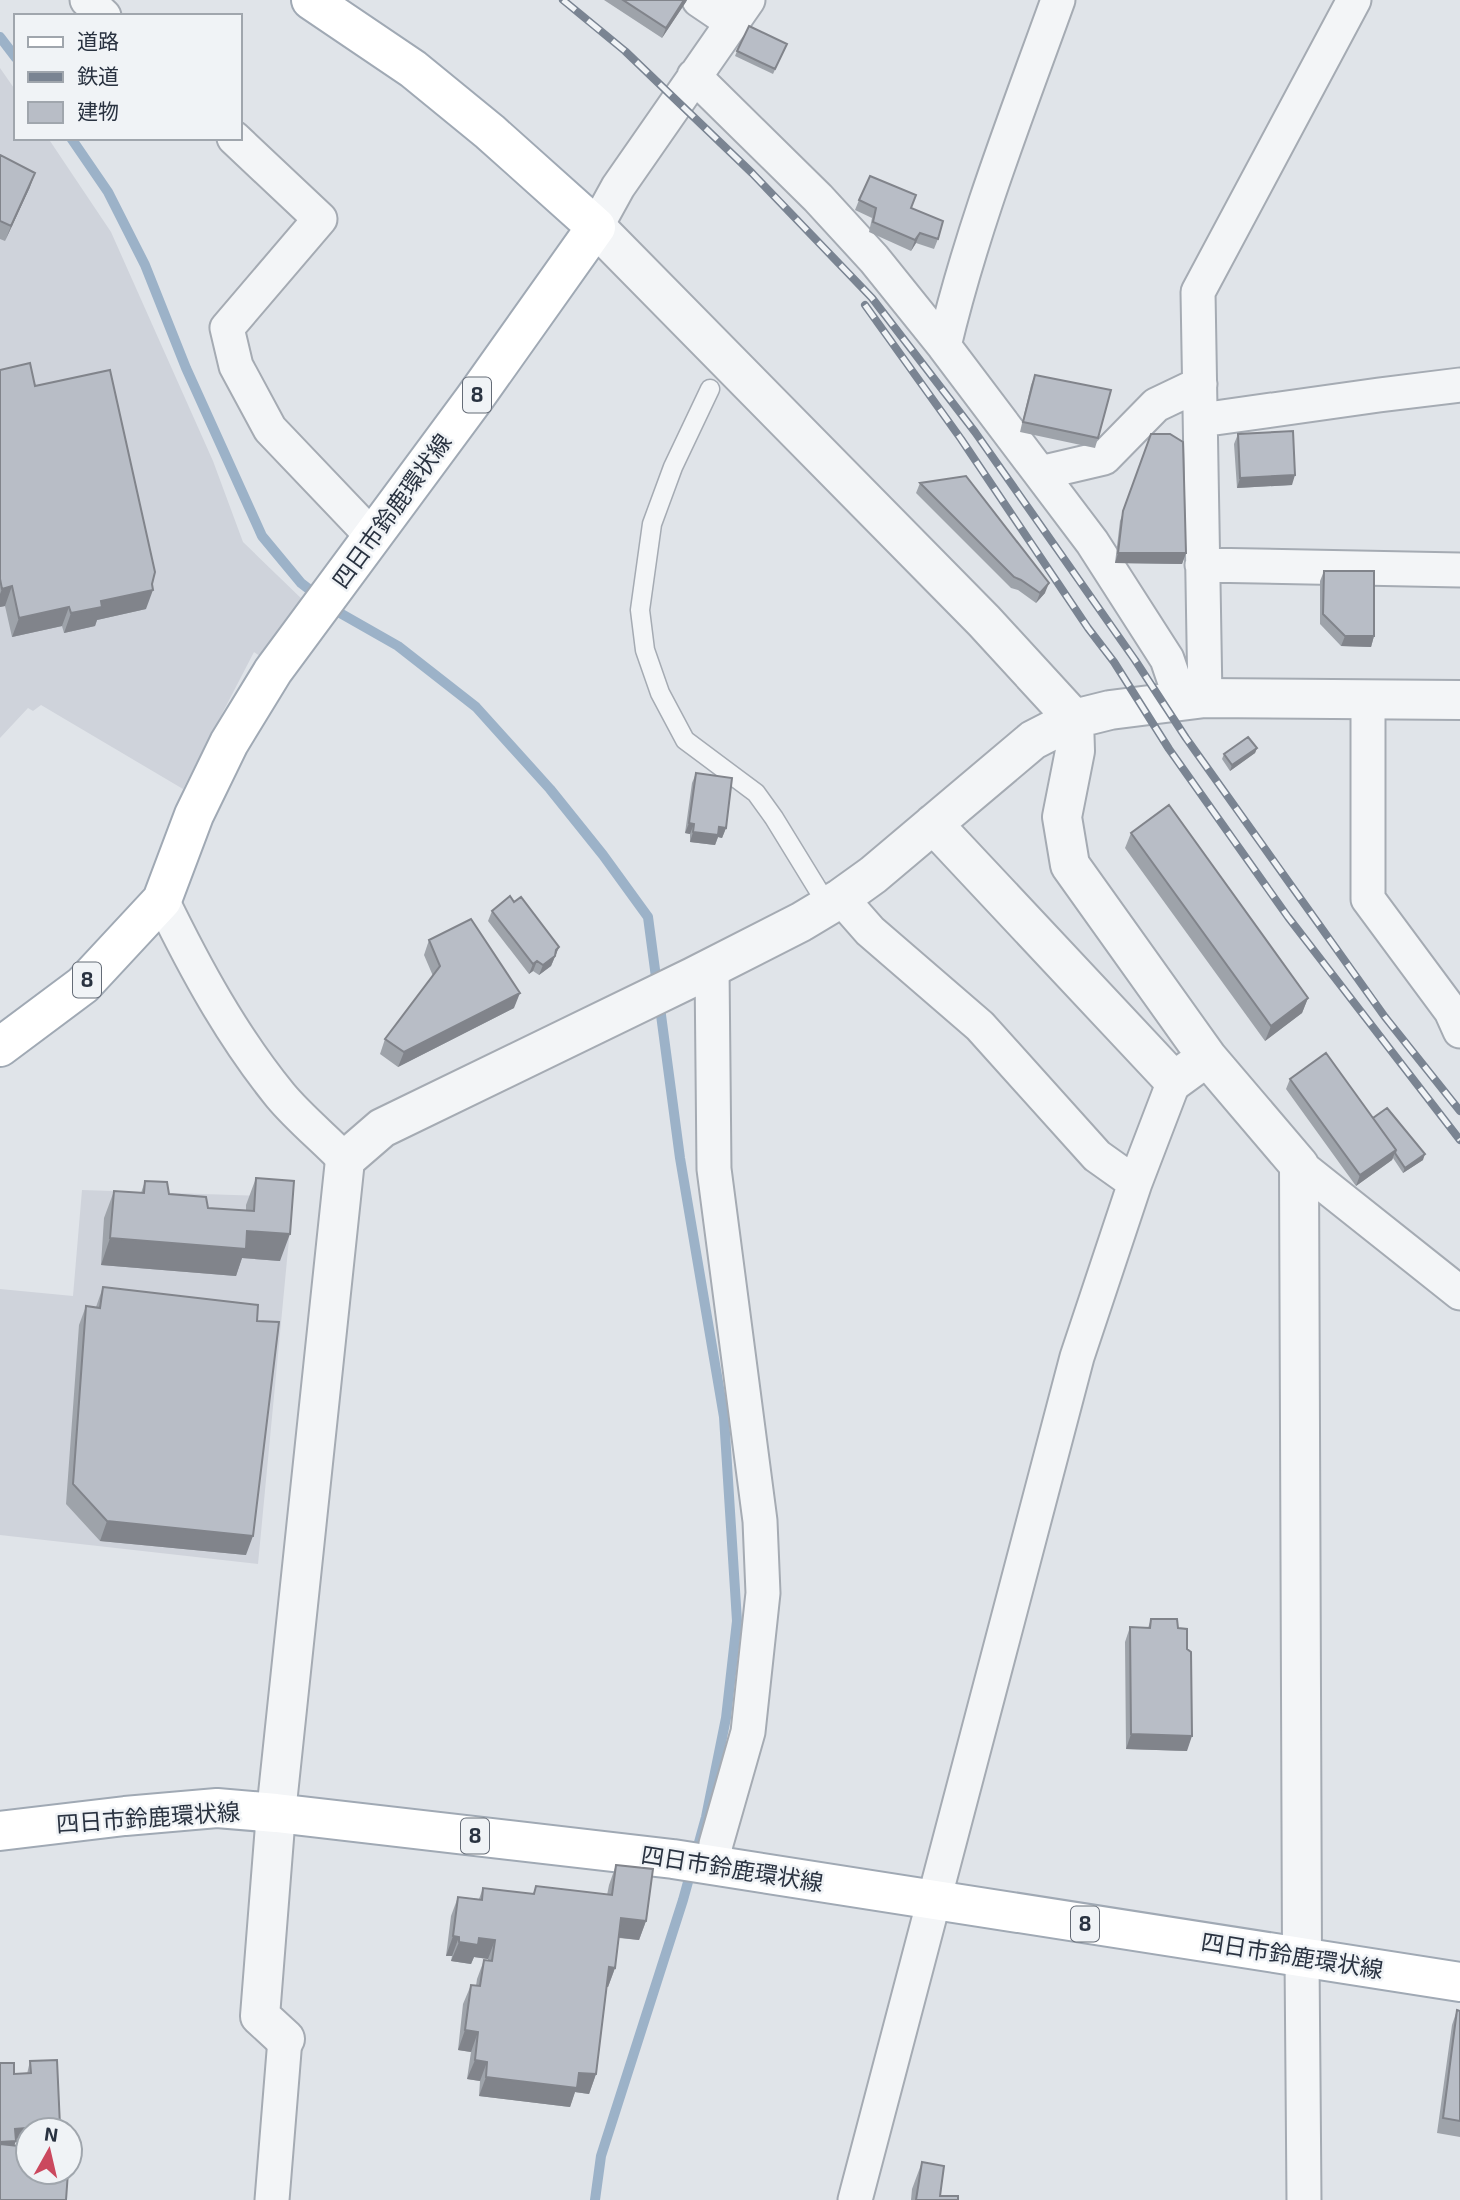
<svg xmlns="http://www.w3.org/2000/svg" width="1460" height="2200" font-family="'Exo 2','Noto Sans JP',sans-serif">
<rect width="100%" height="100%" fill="#e0e4e9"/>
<path fill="#cfd3db" d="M0,68L16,91V138H48L111,232L213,461L243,542L306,603L264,659L254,652L183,789L41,705L33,711L28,708L0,738Z
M82,1190L293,1197L258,1564L0,1535V1289L73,1296Z"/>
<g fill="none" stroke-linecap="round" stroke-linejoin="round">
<path stroke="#9cb2c8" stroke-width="10" d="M0,37L16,58
M71,138L108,192L145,265L186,368L262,536L301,583L340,613L398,646L476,707L550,789L603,855L648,917L680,1158L724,1417L737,1621L726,1718L706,1817L683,1900L601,2156L595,2200"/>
<defs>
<path id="service" d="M710,389L673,467L652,524L640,610L645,650L660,693L685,740L756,793L774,818L828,906"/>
<path id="minor" d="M87,0L104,16
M699,0L733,23
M694,76L818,198L874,259L944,346L1092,542L1167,659L1181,700
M234,138L320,219L227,328L236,366L270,429L373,537
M596,227L618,187L748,0
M944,346C972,228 1017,114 1058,0
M1201,420L1379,395L1460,385
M1040,473L1104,458L1156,405L1200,384
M1202,565L1460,570
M1205,698L1198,292L1354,0
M1368,700V899L1451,1011L1460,1031
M841,898L870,931L980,1026L1097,1156L1135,1183
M162,900C195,968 232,1036 280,1095C299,1118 324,1138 345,1160
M712,967L714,1169L760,1521L763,1593L748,1732L716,1844L713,1866
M1299,1165L1460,1293
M1302,1957L1304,2200
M272,2200L285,2039
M855,2200L1077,1357L1135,1183L1174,1081"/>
<path id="tertiary" d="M596,227L984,621L1074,719L1075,751L1062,817L1070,865L1207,1057L1174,1081L933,824
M1207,1057L1299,1165L1302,1957
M285,2039L260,2016L276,1813L345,1160L382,1128L693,977L801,922L841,898L873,875L1033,740L1074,719L1110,710L1205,698L1460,700"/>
<path id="primary" d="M0,1047L83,985L162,900L194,815L229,743L273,671L474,399L596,227L490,132L413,69L311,0
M0,1831L125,1816L217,1808L276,1813L673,1859L1460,1982"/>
</defs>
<use href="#service" stroke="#a5abb3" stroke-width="21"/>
<use href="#minor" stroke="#a5abb3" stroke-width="37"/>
<use href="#tertiary" stroke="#a5abb3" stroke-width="42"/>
<use href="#primary" stroke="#a0a9b4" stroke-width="42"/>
<use href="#service" stroke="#f3f5f7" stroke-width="18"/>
<use href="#minor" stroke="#f3f5f7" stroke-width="33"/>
<use href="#tertiary" stroke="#f3f5f7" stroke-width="38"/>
<use href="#primary" stroke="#fff" stroke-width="38"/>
<defs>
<path id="rail" d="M563,0L625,51L752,173L872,298L975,432L1135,660L1186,738L1385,1017L1460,1111
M865,305L961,439L1088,628L1114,662L1169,749L1288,917L1460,1140"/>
</defs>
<use href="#rail" stroke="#7a8492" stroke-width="8"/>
<use href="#rail" stroke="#f0f3f6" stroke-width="5" stroke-dasharray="16" stroke-linecap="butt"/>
</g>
<path fill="#9ea3aa" d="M604,0H687L662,38Z
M787,44L773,74L735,56L737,51Z
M0,155L30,187L5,241L0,239Z
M859,200L911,208L938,239L934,249L916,243L911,251L869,232L872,218L855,210Z
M0,370L35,386L146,609L97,620L95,626L64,633L62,626L12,637L5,606L0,607Z
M1035,375L1098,438L1095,448L1020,432L1031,385Z
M1151,434L1186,553L1182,564L1115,563L1120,521Z
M1238,434L1292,485L1237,488L1234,444Z
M920,483L1045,593L1036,603L1018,590L1011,588L916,493Z
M1324,571L1374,636L1371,647L1341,646L1320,624V581Z
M1257,748L1255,753L1230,771L1222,759L1224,754Z
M696,773L726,828L722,838L718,837L715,845L690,842V834L685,833L692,783Z
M1131,833L1308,998L1302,1013L1265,1041L1125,848Z
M514,902L559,947L551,966L539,975L533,971L529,974L488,921L492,911Z
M429,940L514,1008L398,1067L380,1054L385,1039L433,976L424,955Z
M1290,1079L1373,1118L1423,1160L1403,1173L1393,1158L1392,1160L1356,1186L1286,1089Z
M256,1178L280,1261L242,1258L236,1276L101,1265L104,1218L114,1191L141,1193L145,1181L169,1194L208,1208L246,1211V1205Z
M103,1287L246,1555L100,1541L66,1504L79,1325L86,1306L96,1307Z
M1151,1619L1178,1628L1187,1649V1751L1126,1749L1125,1642L1130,1627L1148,1628Z
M616,1865L646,1921L639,1940L619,1938L615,1968L608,1987H607L596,2074L589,2094L575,2092L570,2107L479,2096L480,2081L467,2079L471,2052L458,2050L463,2004L471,1985L476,1986L477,1979L484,1960L488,1961V1959L474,1957L471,1964L451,1961L452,1956H446L451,1916L458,1897L479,1899L483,1888L533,1894L536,1886L607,1895L609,1885Z
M1457,2010L1460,2011V2137L1437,2133L1452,2025Z
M30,2061L60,2126L59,2130H28L22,2142L23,2138L16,2139L0,2200L14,2074H27Z
M922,2162L940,2196L958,2200H911L912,2189Z"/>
<path fill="#81848b" d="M684,0H687L686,2L662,38L666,28Z
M35,173L30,187L5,241L11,226Z
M920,233L916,243L911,251L915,240Z
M1295,475L1292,485L1237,488L1240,478Z
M1118,553H1186L1182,564L1115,563Z
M1049,583L1045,593L1036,603L1040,593Z
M12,586L5,606L0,607V594L2,589Z
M153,590L146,609L97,620L95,626L64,633L71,613L101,601Z
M69,607L62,626L12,637L19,618Z
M1345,636H1374L1371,647L1341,646Z
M1257,748L1255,753L1230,771L1232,765Z
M689,823L694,824L690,834L685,833Z
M719,827L726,828L722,838L718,837L715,845L690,842L693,832Z
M559,947L551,966L539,975L543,965Z
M537,961L533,971L529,974L533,964Z
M520,993L514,1008L398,1067L404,1052Z
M1308,998L1302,1013L1265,1041L1271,1026Z
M1396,1150L1392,1160L1356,1186L1360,1175Z
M1425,1154L1423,1160L1403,1173L1405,1168Z
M247,1231L290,1234L280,1261L242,1258L236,1276L101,1265L110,1238Z
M107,1521L253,1536L246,1555L100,1541Z
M1131,1734L1192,1736L1187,1751L1126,1749Z
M621,1918L646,1921L639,1940L614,1937Z
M453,1936L459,1937L452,1956H446Z
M479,1938L495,1940L488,1959L474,1957L471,1964L451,1961L459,1942Z
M609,1967L615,1968L608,1987H602Z
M465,2030L478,2032L471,2052L458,2050Z
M475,2060L487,2062L480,2081L467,2079Z
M579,2073L596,2074L589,2094L575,2092L570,2107L479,2096L486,2077Z
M60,2126L59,2130H45L46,2127Z
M26,2128L23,2138L11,2139L15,2129Z
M26,2132H28V2142H22Z
M16,2141L12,2151L0,2152V2142Z"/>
<path fill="#b8bdc6" stroke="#81848b" stroke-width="2" d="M623,0H684L666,28Z
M749,26L787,44L775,69L737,51Z
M0,155L35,173L11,226L0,221Z
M870,176L916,195L911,208L943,221L938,239L920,233L915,240L873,222L876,208L859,200Z
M30,363L35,386L110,370L155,572L152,584L153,590L101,601L102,607L71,613L69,607L19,618L12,586L2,589L0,579V370Z
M1035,375L1111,390L1098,438L1023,422Z
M1293,431L1295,475L1240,478L1238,434Z
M1151,434H1170L1183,442L1186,553H1118L1123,511Z
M966,476L1049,583L1040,593L1021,580L1014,577L920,483Z
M1324,571H1374V636H1345L1323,614Z
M1248,737L1257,748L1232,765L1224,754Z
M696,773L732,778L726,828L719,827L718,835L693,832L694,824L689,823Z
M1169,805L1308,998L1271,1026L1131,833Z
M510,896L514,902L521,897L559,947L556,950L555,956L543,965L537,961L533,964L492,911Z
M471,919L520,993L404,1052L385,1039L440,966L429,940Z
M1326,1053L1396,1150L1360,1175L1290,1079Z
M1387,1108L1425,1154L1405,1168L1395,1153L1396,1150L1373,1118Z
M256,1178L294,1181L290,1234L247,1231L246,1249L110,1238L114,1191L144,1193L145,1181L167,1182L169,1194L206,1197L208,1208L254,1211Z
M103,1287L258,1305L257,1321L279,1322L253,1536L107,1521L73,1484L86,1306L100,1308Z
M1151,1619H1177L1178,1628L1187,1629V1649L1191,1652L1192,1736L1131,1734L1130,1627L1150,1628Z
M616,1865L653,1869L646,1921L621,1918L615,1968L609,1967L596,2074L579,2073L577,2088L486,2077L487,2062L475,2060L478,2032L465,2030L471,1985L480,1986L484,1960L492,1961L495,1940L479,1938L478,1945L459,1942V1937L453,1936L458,1897L482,1900L483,1888L534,1894L536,1886L612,1895Z
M1457,2010L1460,2011V2121L1443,2118Z
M57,2060L60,2126L46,2127V2130H28V2132H26V2128L15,2129L16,2141L0,2142V2063H14V2074L31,2073L30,2061Z
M0,2144L28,2147V2172H68L66,2200H0Z
M922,2162L944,2166L940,2196H958V2200H916Z"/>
<g text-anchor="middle" stroke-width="5" stroke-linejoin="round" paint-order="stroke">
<g fill="#f0f3f6" stroke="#656c77" stroke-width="2">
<rect x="463" y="377.5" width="28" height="35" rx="5"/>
<rect x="73" y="962.5" width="28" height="35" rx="5"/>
<rect x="461" y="1818.5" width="28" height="35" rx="5"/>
<rect x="1071" y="1906.5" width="28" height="35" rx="5"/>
</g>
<g font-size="21" font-weight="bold" fill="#293240">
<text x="477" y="402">8</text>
<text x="87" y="987">8</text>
<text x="475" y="1843">8</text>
<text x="1085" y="1931">8</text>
</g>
<g font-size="23" fill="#293240" stroke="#f0f3f6">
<text transform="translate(392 511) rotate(-54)" y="8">四日市鈴鹿環状線</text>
<text transform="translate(148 1818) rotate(-4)" y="8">四日市鈴鹿環状線</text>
<text transform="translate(732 1869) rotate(9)" y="8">四日市鈴鹿環状線</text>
<text transform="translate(1292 1956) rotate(9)" y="8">四日市鈴鹿環状線</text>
</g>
</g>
<rect x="14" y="14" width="228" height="126" fill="#f0f3f6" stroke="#a0a6ad" stroke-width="2"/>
<rect x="28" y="37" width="35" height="10" fill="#ffffff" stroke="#a0a6ad" stroke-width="2"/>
<text x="77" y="49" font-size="21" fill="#293240">道路</text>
<rect x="28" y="72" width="35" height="10" fill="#7a8492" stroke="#a0a6ad" stroke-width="2"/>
<text x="77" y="84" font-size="21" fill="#293240">鉄道</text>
<rect x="28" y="102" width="35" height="21" fill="#b8bdc6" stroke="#a0a6ad" stroke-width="2"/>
<text x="77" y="119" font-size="21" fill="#293240">建物</text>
<g transform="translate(49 2151) rotate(8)"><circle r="33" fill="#f0f3f6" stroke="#a0a6ad" stroke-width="2"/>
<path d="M0-5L12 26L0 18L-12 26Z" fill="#cb485e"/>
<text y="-10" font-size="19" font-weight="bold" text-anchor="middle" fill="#293240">N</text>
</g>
</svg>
